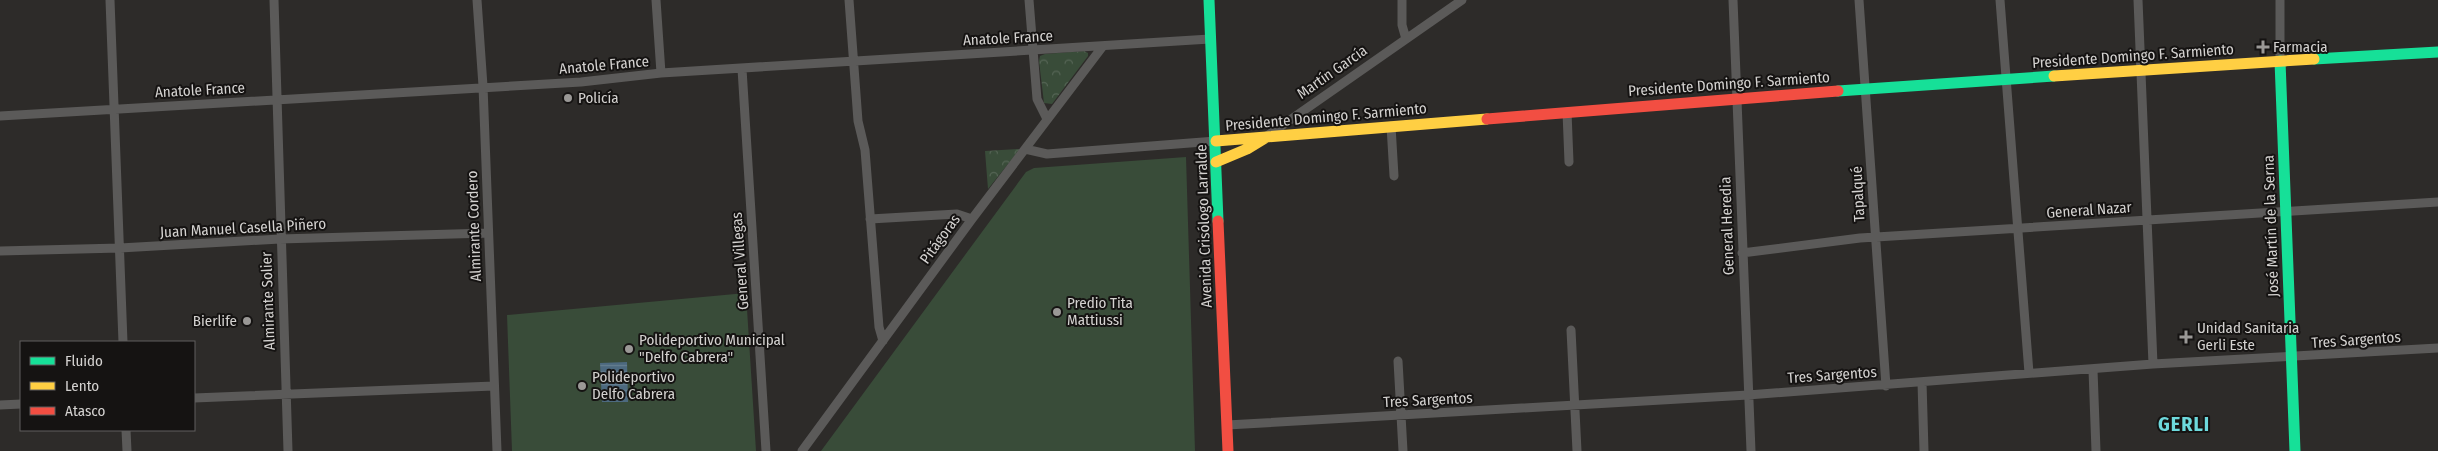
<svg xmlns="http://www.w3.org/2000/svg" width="2438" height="451" font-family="'Fira Sans Condensed',sans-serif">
<defs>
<pattern id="park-crowns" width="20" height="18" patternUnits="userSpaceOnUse" patternTransform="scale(1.25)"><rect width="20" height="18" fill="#394c39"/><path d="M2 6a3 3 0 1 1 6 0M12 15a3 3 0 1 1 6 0" fill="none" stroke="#556555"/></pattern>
<pattern id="water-rules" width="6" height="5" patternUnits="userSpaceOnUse" patternTransform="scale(1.25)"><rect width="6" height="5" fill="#4c697f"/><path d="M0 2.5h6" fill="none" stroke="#657e90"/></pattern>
</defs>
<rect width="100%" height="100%" fill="#2d2b29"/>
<path fill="url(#park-crowns)" d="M1084,51L1088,53V56L1052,104L1044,103L1039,61L1040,56L1045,54Z
M1020,149L988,189L985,151Z"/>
<path fill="#394c39" d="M1186,157L1195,451H821L1026,172L1034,168Z
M746,293L756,451H512L507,315Z"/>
<path fill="url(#water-rules)" d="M627,362L628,402H602L600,363Z"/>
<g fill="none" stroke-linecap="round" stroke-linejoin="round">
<path stroke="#5b5a59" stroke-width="9" d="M110,0L123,342
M274,0L288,451
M477,0L483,86L497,451
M656,0L661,73
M849,0L858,121L865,150L879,327L883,341
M1029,0L1037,99L1047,119
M1402,0V25L1406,39
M1733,0L1751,451
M1859,0L1886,386
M2000,0L2029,373
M2138,0L2153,364
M2280,0V61
M742,69L766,451
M1567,112L1569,162
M0,116L581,82L661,73L1210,39
M1391,126L1394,176
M1267,136L1462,0
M1025,149L1047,154L1216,141
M870,219L957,214L972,219
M0,251L120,248L280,239L488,233
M1742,253L1860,238L2438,202
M1571,330L1577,451
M1398,361L1403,451
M2093,370L2096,451
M1922,382L1924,451
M194,398L494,386
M0,405L21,404
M1227,425L1748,395L2153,364L2438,348
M126,430L127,451
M802,451L972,219L1103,46"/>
<path stroke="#16e098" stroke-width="11" d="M1209,0L1218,221
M2314,59L2438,52
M2280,61L2295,451
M1838,91L2054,76"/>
<path stroke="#ffcf43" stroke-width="11" d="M2054,76L2314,59
M1216,141L1487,119
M1216,162L1247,149L1265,138"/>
<path stroke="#f24e42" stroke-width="11" d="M1487,119L1838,91
M1218,221L1228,451"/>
</g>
<g fill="#9a9896" stroke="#151312" stroke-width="2">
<path d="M2260.5 39.5h5v5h5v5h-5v5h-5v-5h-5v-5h5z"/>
<circle cx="568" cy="98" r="5"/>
<circle cx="1057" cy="312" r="5"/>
<circle cx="247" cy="321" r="5"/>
<path d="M2183.5 329.5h5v5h5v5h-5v5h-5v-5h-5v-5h5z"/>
<circle cx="629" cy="349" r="5"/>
<circle cx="582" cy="386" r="5"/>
</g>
<g text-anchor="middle" stroke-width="4" stroke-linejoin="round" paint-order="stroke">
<g font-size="15" fill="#d4d2d0" stroke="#151312">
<text transform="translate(1008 38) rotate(-3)" y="5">Anatole France</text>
<text transform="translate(2133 56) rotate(-4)" y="5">Presidente Domingo F. Sarmiento</text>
<text transform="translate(604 65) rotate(-5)" y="5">Anatole France</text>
<text transform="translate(1332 72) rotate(-35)" y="5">Martín García</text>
<text transform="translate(1729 84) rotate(-4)" y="5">Presidente Domingo F. Sarmiento</text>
<text transform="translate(200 90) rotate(-3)" y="5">Anatole France</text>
<text transform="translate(1326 117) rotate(-5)" y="5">Presidente Domingo F. Sarmiento</text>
<text transform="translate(1858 194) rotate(-93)" y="5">Tapalqué</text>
<text transform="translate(2089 210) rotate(-4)" y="5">General Nazar</text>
<text transform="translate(474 226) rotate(-92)" y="5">Almirante Cordero</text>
<text transform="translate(1204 226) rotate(-92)" y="5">Avenida Crisólogo Larralde</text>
<text transform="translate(1727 226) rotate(-92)" y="5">General Heredia</text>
<text transform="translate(2271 226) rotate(-92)" y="5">José Martín de la Serna</text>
<text transform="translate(243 228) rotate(-3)" y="5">Juan Manuel Casella Piñero</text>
<text transform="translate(940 239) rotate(-54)" y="5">Pitágoras</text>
<text transform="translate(740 261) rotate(-94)" y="5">General Villegas</text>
<text transform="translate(268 301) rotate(-92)" y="5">Almirante Solier</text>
<text transform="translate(2356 340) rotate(-4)" y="5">Tres Sargentos</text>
<text transform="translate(1832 375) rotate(-4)" y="5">Tres Sargentos</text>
<text transform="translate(1428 400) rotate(-3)" y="5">Tres Sargentos</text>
</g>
<g font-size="15" fill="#d4d2d0" stroke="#151312" text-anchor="start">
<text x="2273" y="52">Farmacia</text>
<text x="578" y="103">Policía</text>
<text x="1067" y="308">Predio Tita<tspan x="1067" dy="17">Mattiussi</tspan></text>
<text x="237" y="326" text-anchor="end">Bierlife</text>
<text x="2197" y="333">Unidad Sanitaria<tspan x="2197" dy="17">Gerli Este</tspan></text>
<text x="639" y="345">Polideportivo Municipal<tspan x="639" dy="17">"Delfo Cabrera"</tspan></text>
<text x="592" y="382">Polideportivo<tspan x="592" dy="17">Delfo Cabrera</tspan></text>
</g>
<g font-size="20" font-weight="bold" letter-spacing="1" fill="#6dd9dc" stroke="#151312">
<text x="2184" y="431">GERLI</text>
</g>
</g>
<rect x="20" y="341" width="175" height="90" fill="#151312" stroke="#615f5e"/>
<rect x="30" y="357" width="25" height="8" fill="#16e098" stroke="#615f5e"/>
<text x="65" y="366" font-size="15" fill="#d4d2d0">Fluido</text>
<rect x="30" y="382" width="25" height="8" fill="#ffcf43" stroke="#615f5e"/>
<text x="65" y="391" font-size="15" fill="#d4d2d0">Lento</text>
<rect x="30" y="407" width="25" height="8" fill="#f24e42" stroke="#615f5e"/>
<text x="65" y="416" font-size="15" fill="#d4d2d0">Atasco</text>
</svg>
